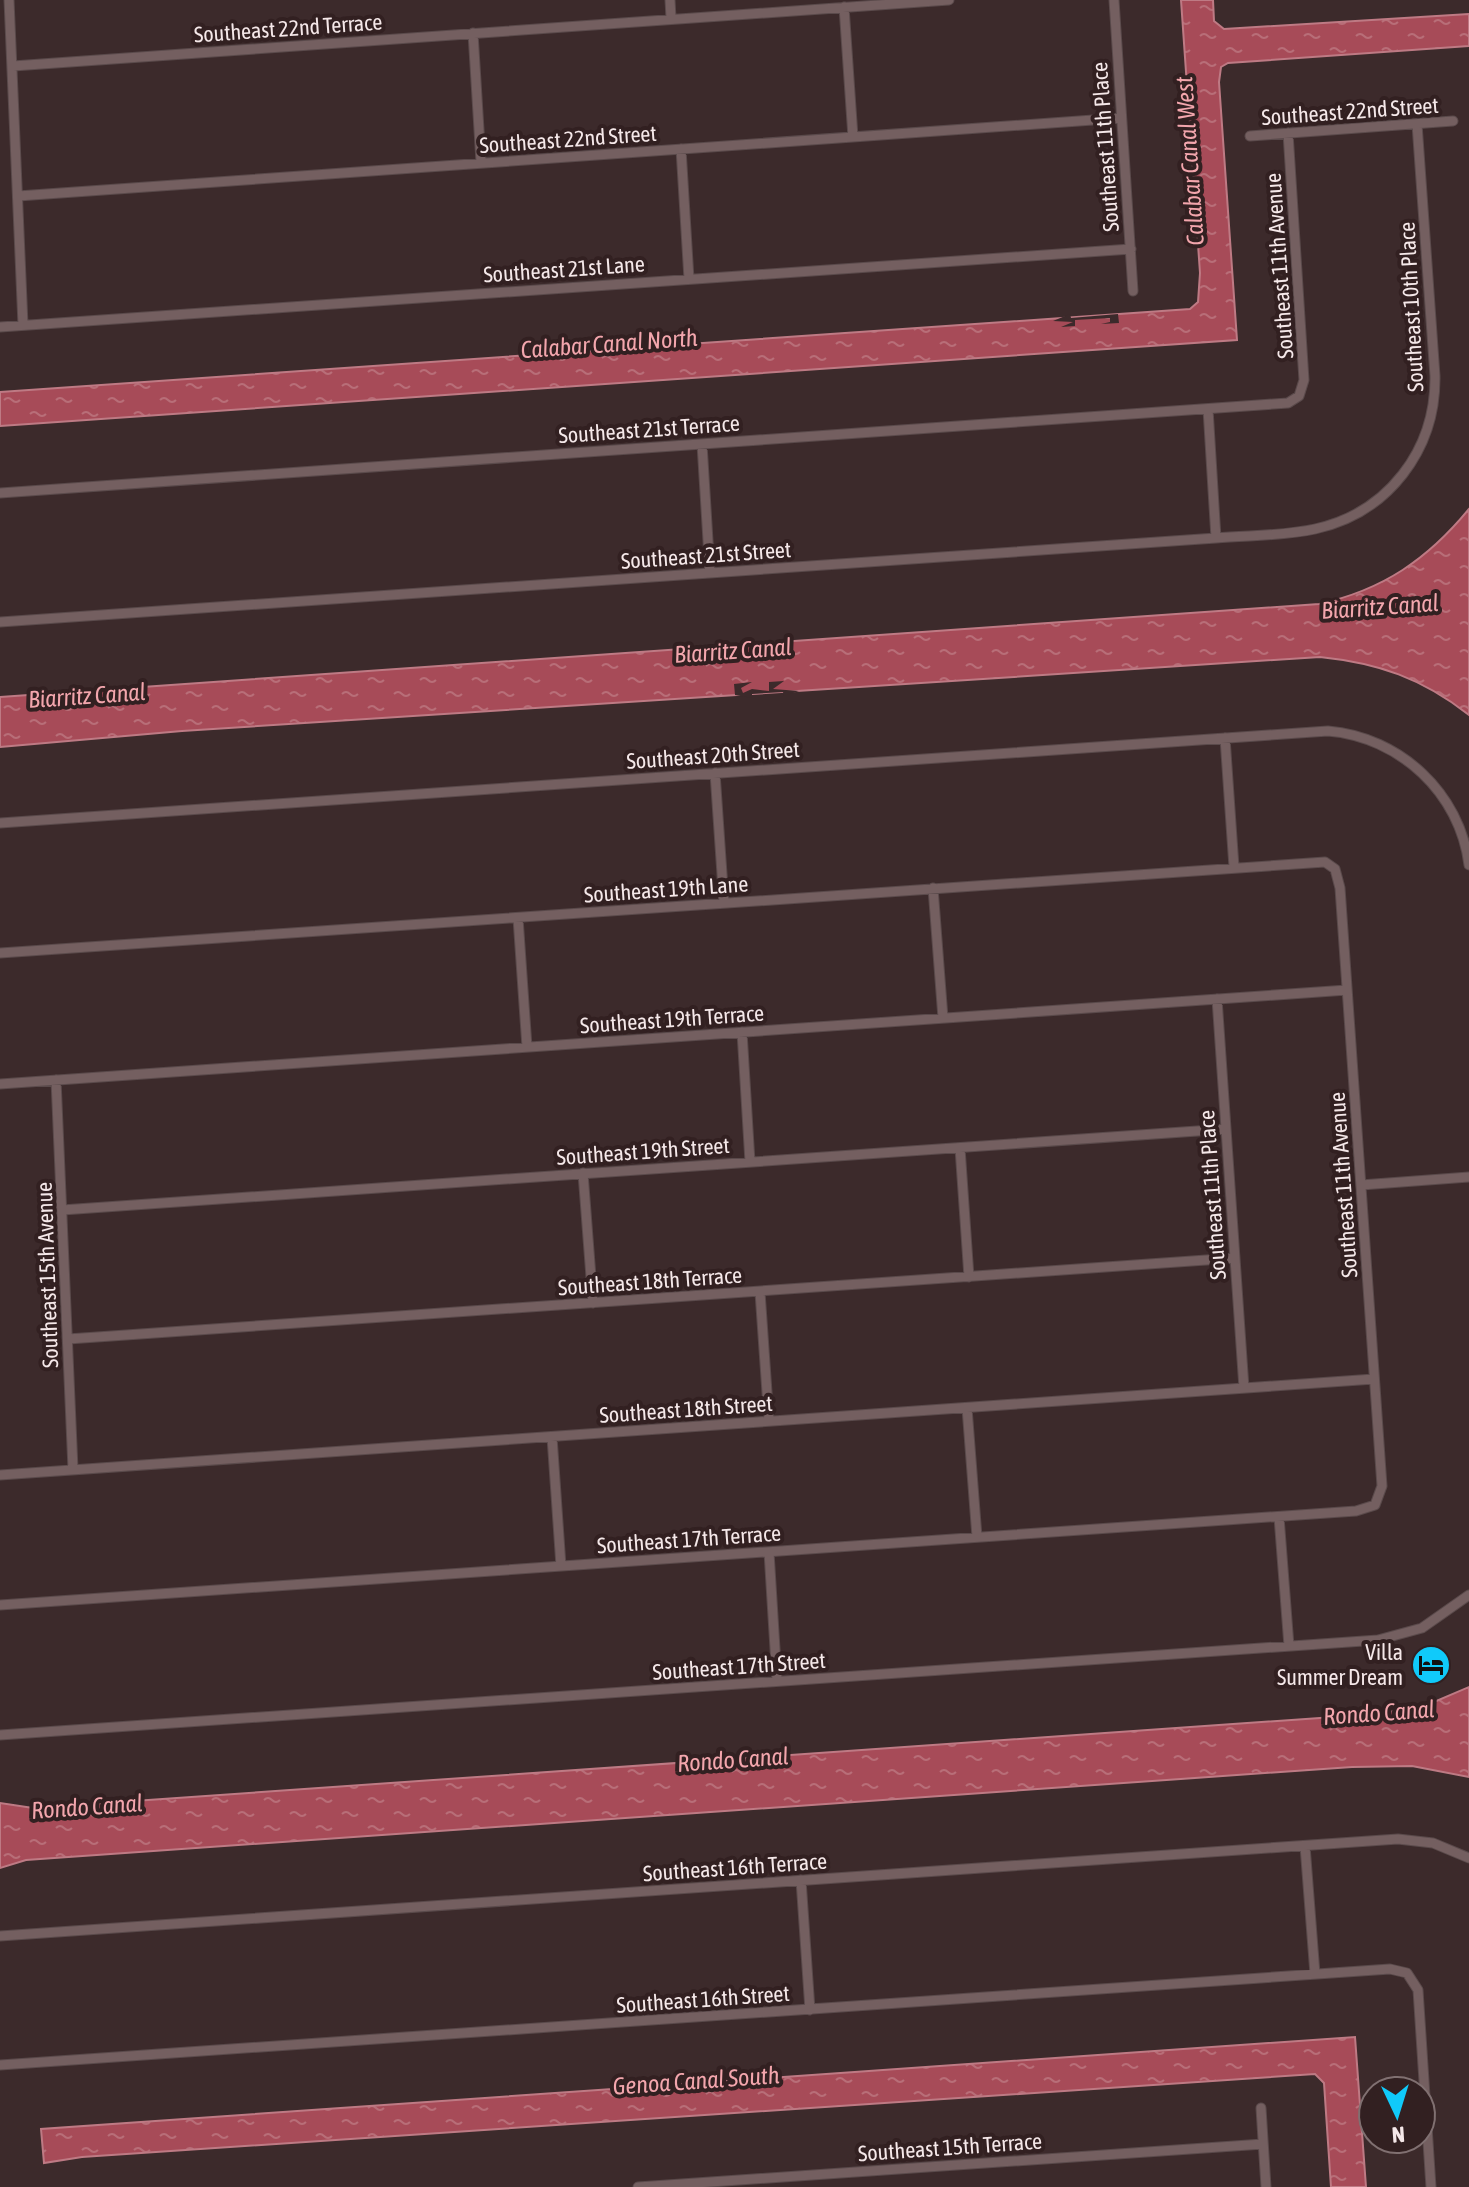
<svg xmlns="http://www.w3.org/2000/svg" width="1469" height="2187" font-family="'Asap Condensed',sans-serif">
<defs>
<pattern id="water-ripples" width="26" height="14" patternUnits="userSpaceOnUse" patternTransform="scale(2)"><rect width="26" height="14" fill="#a74b58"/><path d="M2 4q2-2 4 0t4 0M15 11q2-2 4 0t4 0" fill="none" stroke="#b86e78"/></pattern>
</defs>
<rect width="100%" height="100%" fill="#3c2a2b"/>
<path fill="url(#water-ripples)" stroke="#be7a84" stroke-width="2" d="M1181,0H1213L1214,21L1224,29L1469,14V46L1228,63L1221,67L1219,82L1237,340L0,426V392L1190,309L1198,302L1200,273Z
M1469,509V715C1422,678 1378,663 1320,657L182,731L0,747V697L1319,604C1383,590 1428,559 1469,509Z
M1469,1687V1777L1412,1766L1352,1767L26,1860L0,1868V1803L33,1808L1377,1714L1427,1705Z
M1355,2037L1366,2187H1331L1324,2083L1315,2074L82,2157L44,2163L41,2129Z"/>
<path fill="#3c2a2b" d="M1070,314L1071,318L1118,314L1119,323L1101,324L1110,322V318L1075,320V326L1061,327L1073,322L1053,321Z
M784,681L773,689L799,691L784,696L783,692L752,694V698L735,695L734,684L752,682L741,688L743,693L752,689L769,691V682Z"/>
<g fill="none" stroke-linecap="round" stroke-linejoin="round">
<defs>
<path id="street" d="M9,0L23,325
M670,0L671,18
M1114,0L1133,291
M844,7L853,137
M473,33L481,162
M13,66L949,0
M1250,136L1453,121
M681,149L689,279
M18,196L1121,118
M0,327L1131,249
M1208,409L1216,538
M702,444L710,573
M0,493L1288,403L1299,396L1304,380L1288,133
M0,622L1216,538C1249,535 1284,536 1315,529C1388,513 1436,450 1435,376L1417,124
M1225,738L1234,867
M715,773L724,903
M0,823L1328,731C1400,737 1460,793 1469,865
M933,888L943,1018
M518,918L527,1047
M0,953L1325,862L1335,869L1340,888L1382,1486L1375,1505L1356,1511L0,1605
M1217,999L1244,1388
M742,1032L750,1162
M56,1080L73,1469
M0,1084L1347,990
M960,1148L969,1277
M583,1173L593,1303
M1361,1185L1469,1177
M62,1210L1226,1129
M760,1292L769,1421
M68,1339L1235,1258
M967,1408L977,1537
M552,1437L561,1566
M0,1475L1374,1379
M1279,1517L1289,1646
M769,1552L777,1681
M0,1735L1378,1640L1422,1628L1469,1595
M1305,1846L1315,1974
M801,1880L810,2010
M0,1936L1398,1839L1433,1843L1469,1858
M0,2065L1390,1969L1407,1973L1418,1990L1431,2187
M1261,2108L1266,2187
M638,2187L1263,2144"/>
</defs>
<use href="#street" stroke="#5a4a4b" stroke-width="11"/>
<use href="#street" stroke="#745f60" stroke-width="9"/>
</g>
<defs>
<symbol id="hotel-disc" viewBox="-11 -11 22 22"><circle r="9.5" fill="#10cafa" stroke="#322021"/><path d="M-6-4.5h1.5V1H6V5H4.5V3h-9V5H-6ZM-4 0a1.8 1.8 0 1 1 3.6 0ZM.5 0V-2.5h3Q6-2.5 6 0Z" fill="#111"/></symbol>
</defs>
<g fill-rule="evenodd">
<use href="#hotel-disc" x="1409" y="1643" width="44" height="44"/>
</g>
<g text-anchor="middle" stroke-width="8" stroke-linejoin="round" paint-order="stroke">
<g font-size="22" fill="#f5e8e9" stroke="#322021">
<text transform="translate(288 28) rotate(-4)" y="8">Southeast 22nd Terrace</text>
<text transform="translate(1350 111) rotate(-4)" y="8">Southeast 22nd Street</text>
<text transform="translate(568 139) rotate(-4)" y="8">Southeast 22nd Street</text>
<text transform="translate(1105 147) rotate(-94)" y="8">Southeast 11th Place</text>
<text transform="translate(1279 266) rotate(-94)" y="8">Southeast 11th Avenue</text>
<text transform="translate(564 269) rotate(-4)" y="8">Southeast 21st Lane</text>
<text transform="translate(1411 307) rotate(-93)" y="8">Southeast 10th Place</text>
<text transform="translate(649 429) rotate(-4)" y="8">Southeast 21st Terrace</text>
<text transform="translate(706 555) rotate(-4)" y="8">Southeast 21st Street</text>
<text transform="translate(713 755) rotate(-4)" y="8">Southeast 20th Street</text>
<text transform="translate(666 889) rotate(-4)" y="8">Southeast 19th Lane</text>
<text transform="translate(672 1019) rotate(-4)" y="8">Southeast 19th Terrace</text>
<text transform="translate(643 1151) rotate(-4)" y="8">Southeast 19th Street</text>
<text transform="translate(1343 1185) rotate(-94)" y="8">Southeast 11th Avenue</text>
<text transform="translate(1212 1195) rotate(-94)" y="8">Southeast 11th Place</text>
<text transform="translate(47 1275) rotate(-92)" y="8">Southeast 15th Avenue</text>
<text transform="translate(650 1281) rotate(-4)" y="8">Southeast 18th Terrace</text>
<text transform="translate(686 1409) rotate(-4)" y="8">Southeast 18th Street</text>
<text transform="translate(689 1539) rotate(-4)" y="8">Southeast 17th Terrace</text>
<text transform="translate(739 1666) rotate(-4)" y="8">Southeast 17th Street</text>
<text transform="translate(735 1867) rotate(-4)" y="8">Southeast 16th Terrace</text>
<text transform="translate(703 1999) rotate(-4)" y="8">Southeast 16th Street</text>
<text transform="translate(950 2147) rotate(-4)" y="8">Southeast 15th Terrace</text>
</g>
<g font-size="22" fill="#f5e8e9" stroke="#322021" text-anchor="end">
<text x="1403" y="1660">Villa<tspan x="1403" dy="25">Summer Dream</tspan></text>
</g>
<g font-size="24" font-style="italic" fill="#f3a6ad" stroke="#322021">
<text transform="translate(1190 161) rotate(-94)" y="8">Calabar Canal West</text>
<text transform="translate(609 344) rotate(-4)" y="8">Calabar Canal North</text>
<text transform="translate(1380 607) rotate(-4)" y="8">Biarritz Canal</text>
<text transform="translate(733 651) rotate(-4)" y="8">Biarritz Canal</text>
<text transform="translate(87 696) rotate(-4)" y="8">Biarritz Canal</text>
<text transform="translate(1379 1713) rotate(-4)" y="8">Rondo Canal</text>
<text transform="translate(733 1760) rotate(-4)" y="8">Rondo Canal</text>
<text transform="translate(87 1807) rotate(-4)" y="8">Rondo Canal</text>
<text transform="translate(696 2081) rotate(-4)" y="8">Genoa Canal South</text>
</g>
</g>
<g transform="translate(1397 2115) rotate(176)"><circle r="38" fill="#322021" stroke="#807071" stroke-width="2"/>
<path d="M0-6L14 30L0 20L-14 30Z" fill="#10cafa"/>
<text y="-12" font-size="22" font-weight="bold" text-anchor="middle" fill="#f5e8e9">N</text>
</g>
</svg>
